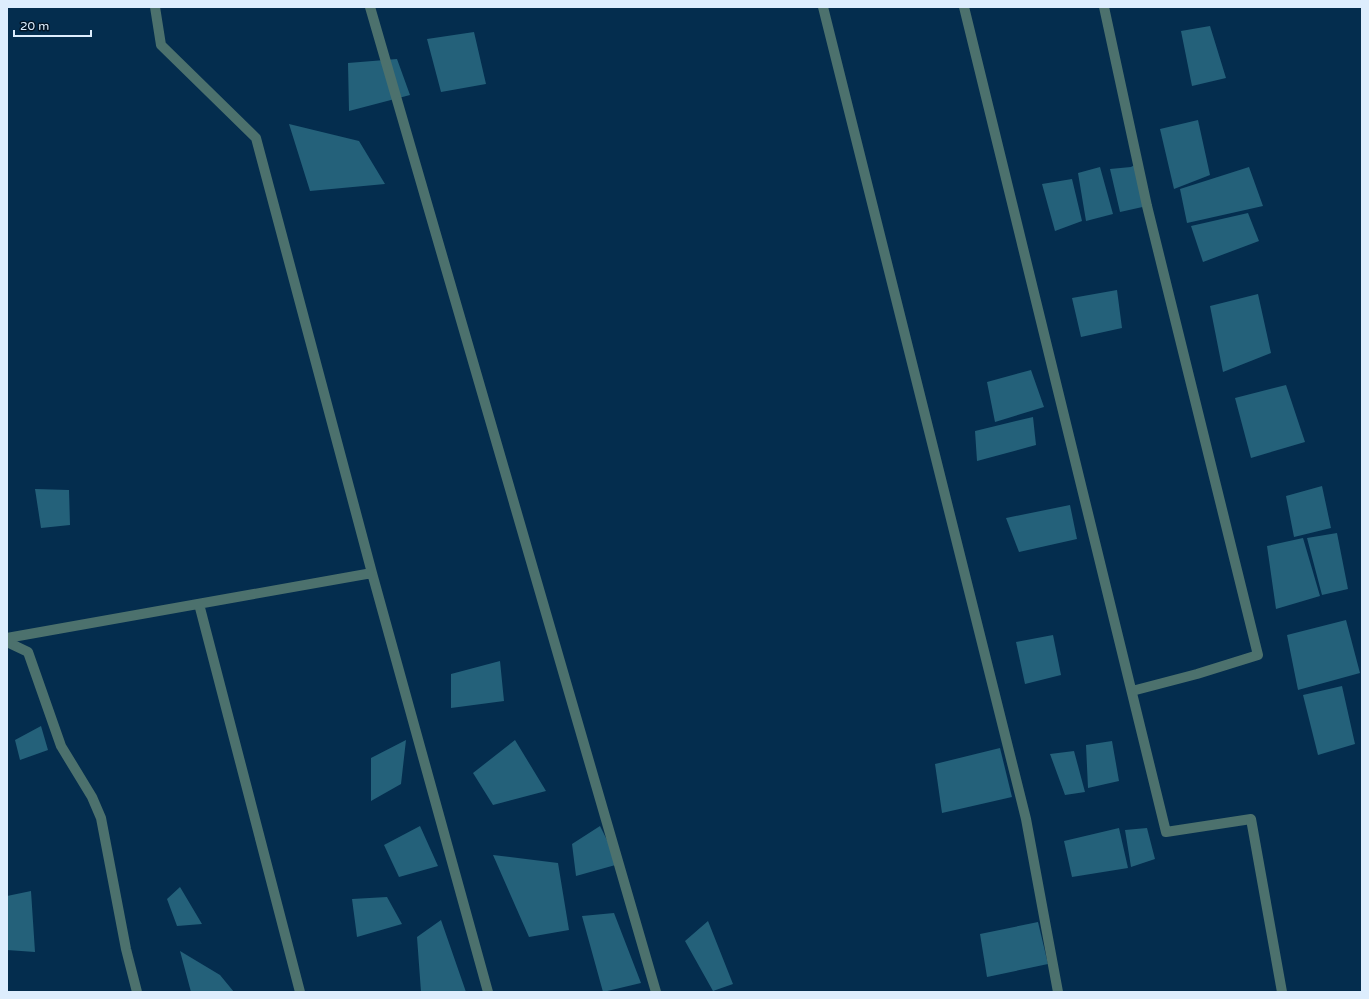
<svg xmlns="http://www.w3.org/2000/svg" width="1369" height="999" font-family="'Varela Round',sans-serif">
<rect width="100%" height="100%" fill="#042d4e"/>
<path fill="#24617a" d="M1210,26L1226,78L1192,86L1181,31Z
M474,32L486,84L441,92L427,39Z
M397,59L410,95L349,111L348,63Z
M1198,120L1210,175L1174,189L1160,129Z
M289,124L359,141L385,184L310,191Z
M1138,163L1147,206L1120,212L1110,169L1131,167Z
M1100,167L1113,214L1086,221L1078,173Z
M1249,167L1263,206L1187,223L1180,189Z
M1072,179L1082,221L1055,231L1042,184Z
M1248,213L1259,241L1203,262L1191,226Z
M1117,290L1122,328L1081,337L1072,298Z
M1258,294L1271,353L1223,372L1210,306Z
M1031,370L1044,407L995,422L987,382Z
M1286,385L1305,442L1251,458L1235,398Z
M1033,417L1036,445L977,461L975,431Z
M1322,486L1331,528L1294,537L1286,496Z
M35,489L69,490L70,525L41,528Z
M1070,505L1077,539L1019,552L1006,518Z
M1337,533L1348,589L1322,595L1307,538Z
M1303,538L1320,596L1276,609L1267,546Z
M1346,620L1360,673L1298,690L1287,635Z
M1053,635L1061,675L1025,684L1016,642Z
M500,661L504,701L451,708V674Z
M1342,686L1355,744L1318,755L1303,695Z
M41,726L48,750L20,760L15,740Z
M406,740L401,784L371,801V758Z
M515,740L546,791L493,805L473,773Z
M1112,741L1119,781L1088,788L1086,745Z
M1000,748L1012,797L942,813L935,764Z
M1074,751L1085,792L1065,795L1050,754Z
M420,826L438,866L399,877L384,845Z
M600,826L619,864L576,876L572,844Z
M1119,828L1128,868L1072,877L1064,841Z
M1147,828L1155,859L1131,867L1125,830Z
M493,855L558,863L569,930L529,937Z
M180,887L202,924L177,926L167,899Z
M31,891L35,952L7,950V896Z
M387,897L402,924L357,937L352,899Z
M614,913L641,983L603,992L582,916Z
M441,920L466,992H421L417,937Z
M708,921L733,984L713,991L685,941Z
M1038,922L1048,964L987,977L980,934Z
M180,951L220,975L234,992H191Z"/>
<g fill="none" stroke-linecap="round" stroke-linejoin="round">
<path stroke="#4c716d" stroke-width="10" d="M155,7L161,45L256,138L372,573
M370,7L656,992
M823,7L1026,819L1058,992
M964,7L1166,832L1251,819L1282,992
M1104,7L1147,206L1258,655L1197,674L1132,691
M199,604L300,992
M7,638L372,573L488,992
M7,642L28,652L61,746L92,797L101,818L126,949L137,992"/>
</g>
<rect width="1369" height="999" fill="none" stroke="#ddedfd" stroke-width="16"/>
<path d="M14 30v6h77v-6" fill="none" stroke="#ddedfd" stroke-width="2"/>
<text x="20" y="30" font-size="12" fill="#ddedfd" stroke="#021527" stroke-width="3" paint-order="stroke">20 m</text>
</svg>
